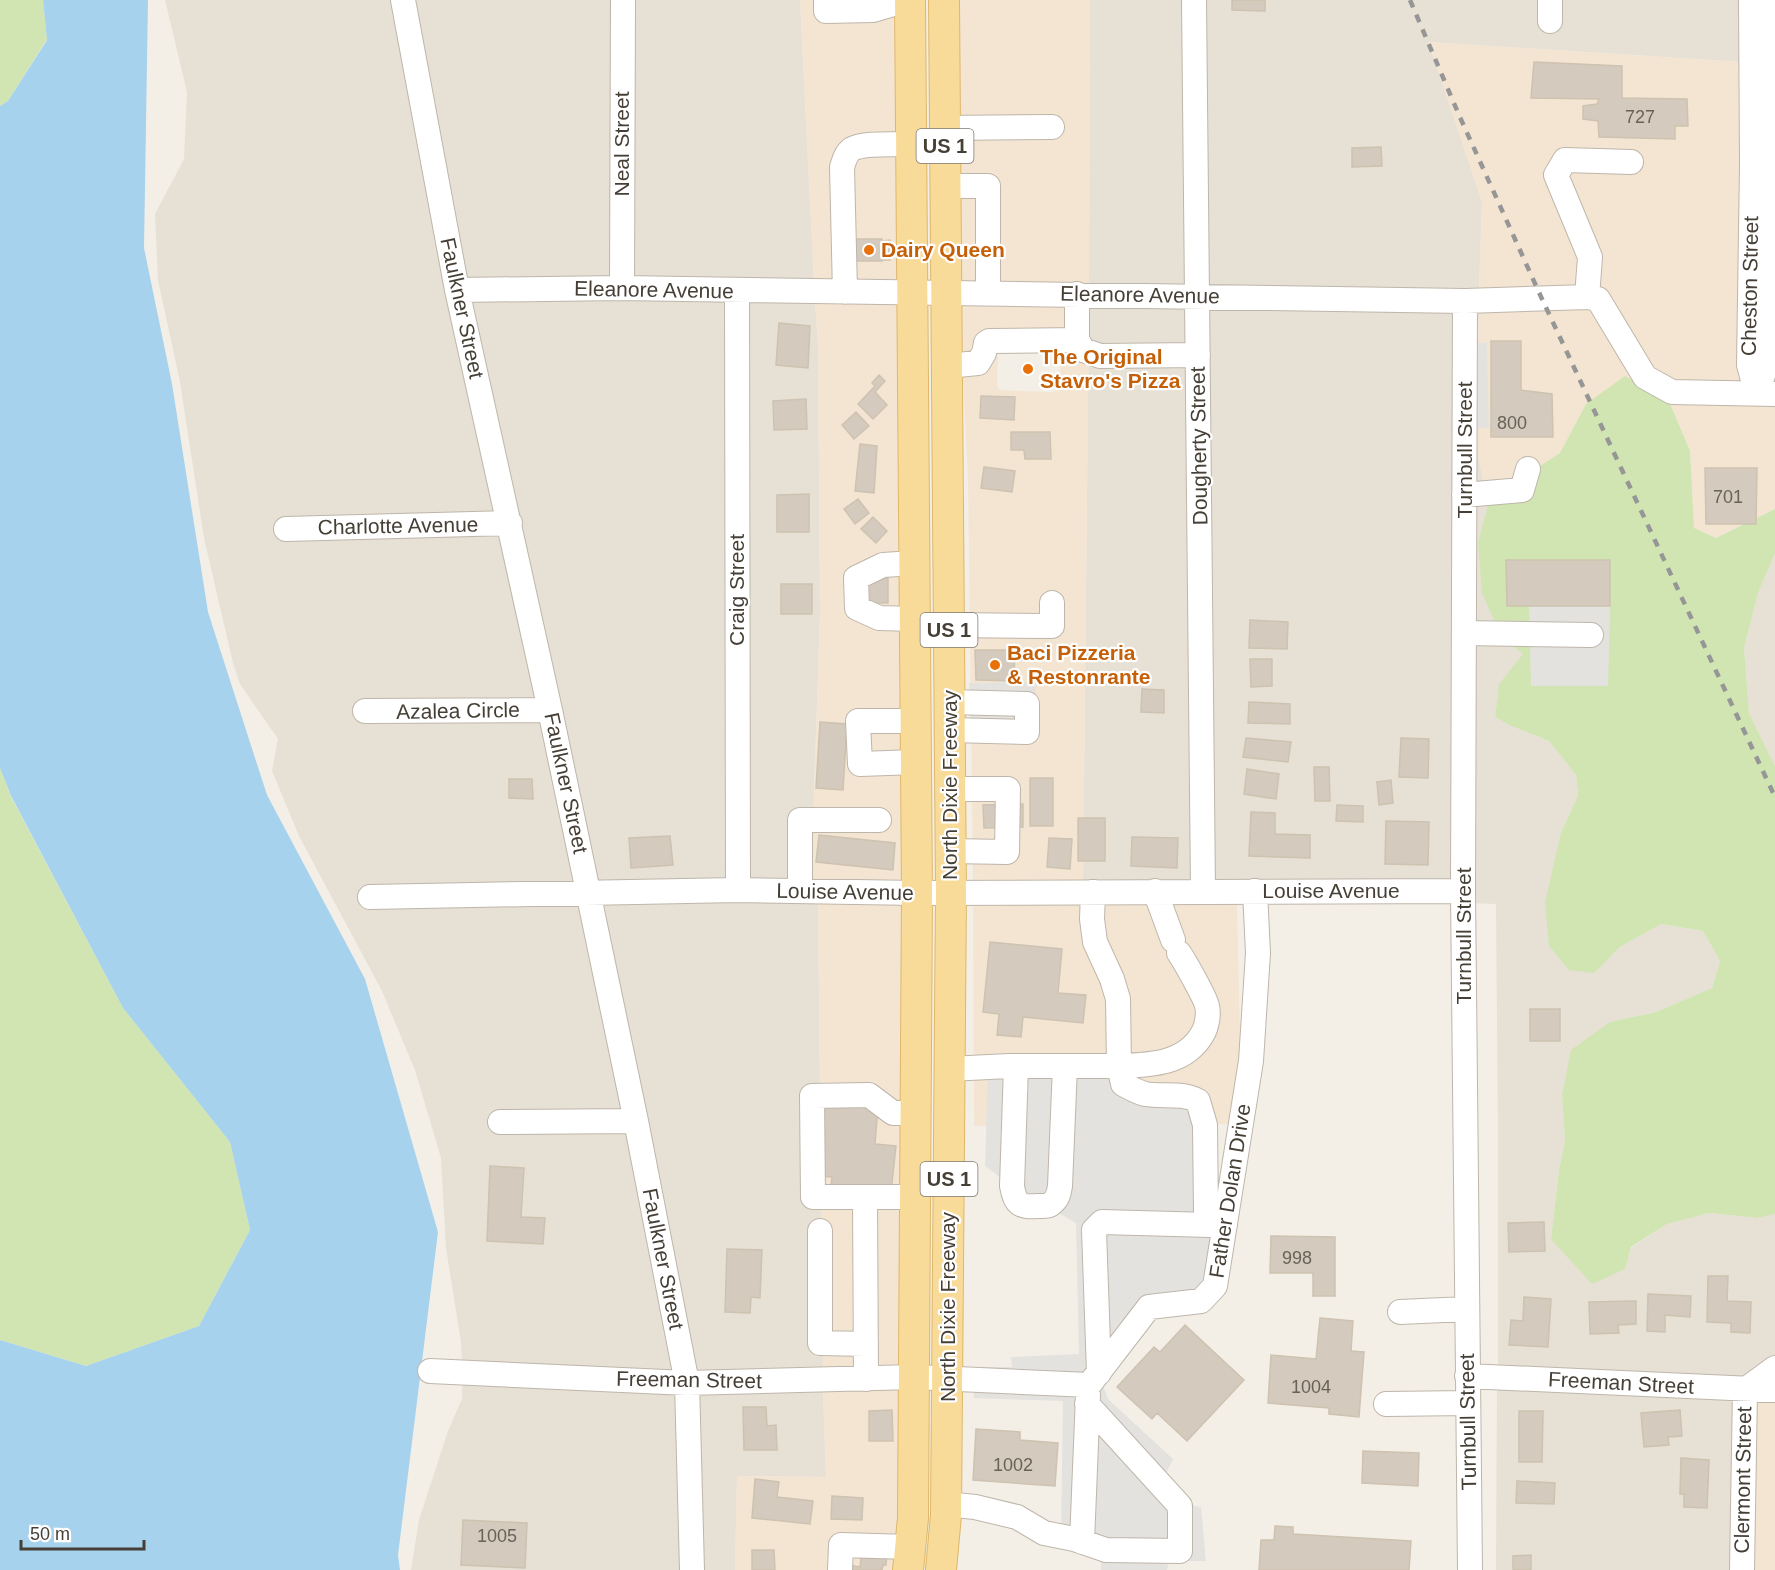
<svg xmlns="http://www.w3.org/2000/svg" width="1775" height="1570" font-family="Helvetica,sans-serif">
<rect width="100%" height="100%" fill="#f3efe7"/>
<path fill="#e6e0d5" d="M165,0H394L499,514L278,519L277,538L503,533L539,700L358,702L356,720L543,719L577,882L362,889L361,907L581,901L626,1112H493L491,1131H629L676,1373L462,1363L461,1342L446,1248L441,1158L415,1070L382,991L299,836L272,771L278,739L240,684L233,663L204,538L180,382L158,280L155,214L184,159L187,92Z
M412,0H614V278L464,280Z
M631,0H800L814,282L631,278Z
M1090,0H1185L1189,287L1089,285Z
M1202,0H1742V62L1429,42L1482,202L1479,292L1206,287Z
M468,299L728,300L730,880L595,882Z
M745,300L815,301L818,346L820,613L811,882L747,880Z
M1089,304L1189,305L1194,882L1083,883Z
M1206,306L1456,310L1455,882H1211Z
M1474,310H1479L1475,438L1488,507L1478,542L1501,636L1524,654L1499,684L1495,717L1509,725L1549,741L1576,775L1578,795L1561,833L1593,973L1620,947L1661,924L1703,931L1720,961L1712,988L1656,1012L1610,1022L1562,1096L1565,1139L1559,1170L1551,1239L1625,1267L1631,1248L1667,1224L1709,1213L1757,1218L1775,1214V1367L1744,1380L1498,1368V1136L1496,904L1472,903Z
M1775,553V766L1749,713L1744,648L1758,593Z
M599,900L818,901L823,1370L694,1373Z
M462,1382L679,1392L684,1570H411L419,1520L448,1431L462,1399Z
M1497,1387L1736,1399L1733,1570H1496Z
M823,1389L826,1477L737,1476L735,1570H701L696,1392Z"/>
<path fill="#f4e5d3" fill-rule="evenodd" d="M800,0H899L904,283L814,282Z
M955,0H1090L1089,285L958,283Z
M1428,42L1742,62L1745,383H1674L1651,369L1605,293L1479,292L1482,202Z
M815,301H904L908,884L811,882L820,613L818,346Z
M959,302L1089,304L1083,883H973L968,478ZM998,349L1060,351V385L1057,390L1052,392L999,390L997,384Z
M1592,308L1636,381L1586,404L1560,453L1490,498L1488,507L1475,438L1479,310Z
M1669,401L1775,403V509L1716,538L1693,528L1690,451Z
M818,901L908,903L906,1368L823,1370Z
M1237,901L1242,1124L974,1126L973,902Z
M905,1387L899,1570H735L737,1476L826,1477L823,1389Z
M1753,1399H1775V1570H1750Z"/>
<path fill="#d0e5b2" d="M0,0H43L47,39L8,101L0,106Z
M1625,376L1669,401L1690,451L1694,528L1716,538L1775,509V553L1758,593L1744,648L1749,713L1775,766V1214L1757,1218L1709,1213L1667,1224L1631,1247L1625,1269L1592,1284L1551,1239L1559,1170L1565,1139L1562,1096L1571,1050L1610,1022L1656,1012L1712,988L1720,961L1703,931L1661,924L1620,947L1594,973L1569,970L1549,946L1545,902L1561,833L1578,795L1576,775L1549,741L1509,725L1495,717L1499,684L1523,654L1501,636L1482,593L1478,542L1490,498L1560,453L1586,404Z
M0,768L11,797L123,1008L230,1142L250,1230L199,1326L86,1366L0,1340Z"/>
<path fill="#e4e2df" d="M1465,342L1487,343L1489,428H1465Z
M1529,606H1610L1608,686H1531Z
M1036,682L1035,721L970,720L969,683Z
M988,1067H1086L1123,1084L1189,1096L1210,1225L1215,1286L1149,1307L1099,1374L1108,1399L1173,1459L1165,1475L1188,1505L1201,1507L1206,1561H1169L1167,1570H1101V1548L1061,1536L1063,1401L974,1398L972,1367H1012L1011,1357L1079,1354L1076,1223L1012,1186L985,1166Z"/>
<path fill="#a6d2ed" d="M43,0H148L144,248L172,384L208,612L267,795L365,979L438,1232L398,1555L400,1570H0V1340L86,1366L199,1326L250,1230L230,1142L123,1008L11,796L0,768V106L8,101L47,40Z"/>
<path fill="#d4cabd" stroke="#cec2b0" stroke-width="1.5" d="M1232,0H1265V11L1232,10Z
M1534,62L1622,66V98L1687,99L1688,126H1675V139L1599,137L1598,121L1583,119V106L1597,104L1599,99L1531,98Z
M1381,147L1382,166L1352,167V148Z
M855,239H882V261H857Z
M890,240V260H882V241Z
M779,323L810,326L808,368L776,365Z
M1491,341H1521V390L1552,394L1553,437H1491Z
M879,375L885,381L875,392L887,405L873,419L858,404L875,386L872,383Z
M981,396L1015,397L1014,420L980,418Z
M806,399L807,429L774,430L773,401Z
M856,412L869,426L854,439L842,425Z
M1011,432H1050L1051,459H1025L1024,450H1011Z
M860,444L877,446L874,493L855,491Z
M984,467L1015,471L1012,492L981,488Z
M1705,468H1757L1756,524H1706Z
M809,494V532H777V495Z
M858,499L869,513L855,524L844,509Z
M873,517L887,531L876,543L861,529Z
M1506,560H1610V606H1507Z
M868,578H888V603H868Z
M781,584H812V614H781Z
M1250,620L1288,622L1287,649L1249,648Z
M975,650H1015L1014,681L976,680Z
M1250,659H1272V686L1251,687Z
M1142,689L1164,690V713L1141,712Z
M1249,702L1290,704V724L1248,723Z
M820,722L847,724L843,790L816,788Z
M1246,738L1291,742L1288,762L1243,757Z
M1401,738L1429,739L1428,778L1399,777Z
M1314,767H1329L1330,801H1315Z
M1247,769L1279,774L1276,799L1244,794Z
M1030,778H1053V826H1030Z
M509,779H532L533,799L509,798Z
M1391,780L1393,803L1379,805L1377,782Z
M1023,804V827L984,828L983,805Z
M1337,805L1363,806V822L1336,821Z
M1251,812L1275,813V834L1310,835V858L1249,856Z
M1078,818H1105V861H1078Z
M1386,821L1429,822L1428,865L1385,864Z
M819,835L895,843L893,870L816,862Z
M670,836L673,865L631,868L629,838Z
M1132,837L1178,838L1177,868L1131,866Z
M1049,838L1072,839L1070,869L1047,867Z
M990,942L1062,949L1058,993L1086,995L1083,1023L1023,1017L1021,1037L997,1035L999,1014L983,1012Z
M1530,1009H1560V1041H1530Z
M818,1102L878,1107L875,1144L896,1146L891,1192L831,1186L832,1177L820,1176Z
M490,1166L524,1168L521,1217L545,1218L543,1244L487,1241Z
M1544,1222L1545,1251L1509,1252L1508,1223Z
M1271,1236L1335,1237V1296H1313V1273H1270Z
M727,1249L762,1250L760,1298L751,1297L750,1313L725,1312Z
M1708,1276H1728L1727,1301L1751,1302L1750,1333L1731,1332V1323L1707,1322Z
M1648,1294L1691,1296L1690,1317L1665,1315V1332L1647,1331Z
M1524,1297L1551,1299L1548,1347L1509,1345L1511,1320L1523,1321Z
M1636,1301V1324L1618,1325L1619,1333L1590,1334L1589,1302Z
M1320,1318L1353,1321L1351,1351L1364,1352L1359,1417L1329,1414V1408L1268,1403L1271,1355L1316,1359Z
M1185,1325L1244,1380L1187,1441L1157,1413L1152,1419L1117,1387L1154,1347L1160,1352Z
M743,1407H766L767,1426L776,1425L777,1450H744Z
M892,1410L893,1441H869V1411Z
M1680,1410L1682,1436L1668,1437L1669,1445L1644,1447L1641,1413Z
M1519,1411H1543L1542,1462H1519Z
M976,1429L1020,1432V1440L1058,1443L1055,1486L973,1480Z
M1363,1451L1419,1453L1418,1486L1362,1483Z
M1681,1458L1709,1460L1707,1508L1684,1507V1494H1680Z
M755,1479L779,1482L777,1497L813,1501L810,1524L752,1518Z
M1517,1481L1555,1483L1554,1504L1516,1503Z
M832,1496L863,1498L862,1520L831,1519Z
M463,1520L527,1523L525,1568L461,1565Z
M1275,1526L1293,1527V1534L1411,1541L1409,1570H1259L1261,1540H1274Z
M862,1549L887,1552L886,1565H883L882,1570H848V1565L860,1567Z
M752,1550H774L775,1570H752Z
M1531,1555V1570H1513V1556Z"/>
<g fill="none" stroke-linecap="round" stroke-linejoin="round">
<defs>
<path id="minor" d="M403,0L457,290L550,710L636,1121L687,1383L692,1570
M826,0V11L873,10L890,5
M1194,0L1203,891
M1550,0V21
M1751,0L1752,165L1749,365L1755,387
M945,128L1052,127
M946,186H988V293
M622,288L623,0
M457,290L622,288L1465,301L1587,297L1598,299L1645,377L1672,392L1775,394
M737,291L738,890
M845,292L842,167C844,161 846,153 852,149C865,142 896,145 912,144
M1077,294V340L1083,350L1100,356L1198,355
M1587,297L1590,257L1556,175L1565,160L1631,162
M1465,301L1463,891L1470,1570
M947,366L978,363L984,353L986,343L989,341L1077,340
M1757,393L1766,366L1771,165L1772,0
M1464,495L1522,490L1528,469
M286,529L510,523
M914,563L883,565L856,578L857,608L879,618L915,619
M949,625L1052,626V603
M1464,633L1591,635
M949,702L1027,704V732L950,730
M365,711L550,710
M915,721H858L860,764L916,762
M950,789H1008L1007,852L950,851
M800,891V820H879
M1155,891L1173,940
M370,897L738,890L917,893L1463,891
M1179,953C1184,960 1206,999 1207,1006C1209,1013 1207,1026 1203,1033C1186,1064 1151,1065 1119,1066L1123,1084C1130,1088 1138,1092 1145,1094C1163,1097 1182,1092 1198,1101L1205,1125L1206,1213L1210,1225H1225
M1016,1066L1012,1186C1015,1205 1020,1207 1038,1206C1043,1206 1048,1207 1052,1203C1058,1199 1059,1192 1060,1186L1065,1066
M949,1069L1009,1066H1119L1118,999L1112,979L1095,942L1092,919L1093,892
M500,1122L636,1121
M865,1197H813L812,1096L869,1095L893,1113H915
M820,1231V1343L866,1344
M1400,1312L1466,1309
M430,1371L687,1383L914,1377L1089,1385L1149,1307L1201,1301L1215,1286L1251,1061L1258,953L1255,891
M1099,1373L1094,1230L1102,1222L1210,1225
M1467,1376L1775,1390
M866,1379L865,1197H915
M1386,1404L1467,1403
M946,1504L975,1507L1017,1517L1044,1533L1074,1539L1106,1550L1180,1551V1506L1087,1404
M1082,1542L1088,1395
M840,1570L841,1545L910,1547
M1742,1570L1745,1390L1775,1368"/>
<path id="major" d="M908,1570L913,1518L917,893L910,0
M941,1570L946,1515L951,893L944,0"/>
</defs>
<use href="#minor" stroke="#beb6aa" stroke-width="26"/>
<use href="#major" stroke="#deb76a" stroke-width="32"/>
<use href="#minor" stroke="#fff" stroke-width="24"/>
<use href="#major" stroke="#f9db99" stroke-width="30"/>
<path stroke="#969696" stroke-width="4.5" stroke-dasharray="8 8" stroke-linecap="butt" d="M1410,0L1459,115L1542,299L1775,797"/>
</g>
<g fill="#e8710a" stroke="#fff" stroke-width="2">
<circle cx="869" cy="250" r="6"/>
<circle cx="1028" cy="369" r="6"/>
<circle cx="995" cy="665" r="6"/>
</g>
<g text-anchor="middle" stroke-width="4.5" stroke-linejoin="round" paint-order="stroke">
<g font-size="18" fill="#696258">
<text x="1640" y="123">727</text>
<text x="1512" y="429">800</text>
<text x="1728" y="503">701</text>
<text x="1297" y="1264">998</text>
<text x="1311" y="1393">1004</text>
<text x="1013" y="1471">1002</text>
<text x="497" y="1542">1005</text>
</g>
<g fill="#fff" stroke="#7d7972" stroke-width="1.5">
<rect x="916.5" y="129" width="57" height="34" rx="4.5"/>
<rect x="920.5" y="613" width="57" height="34" rx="4.5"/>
<rect x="920.5" y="1162" width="57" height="34" rx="4.5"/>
</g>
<g font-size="20" font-weight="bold" fill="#453f36">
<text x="945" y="153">US 1</text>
<text x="949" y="637">US 1</text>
<text x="949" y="1186">US 1</text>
</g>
<g font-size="21" fill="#453f36" stroke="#fff">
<text transform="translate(622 144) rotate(-90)" y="7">Neal Street</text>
<text transform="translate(1750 286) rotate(-89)" y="7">Cheston Street</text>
<text transform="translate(654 290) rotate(1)" y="7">Eleanore Avenue</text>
<text transform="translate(1140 295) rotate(1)" y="7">Eleanore Avenue</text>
<text transform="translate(462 308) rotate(78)" y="7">Faulkner Street</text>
<text transform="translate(1199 446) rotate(-91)" y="7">Dougherty Street</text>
<text transform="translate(1465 450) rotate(-90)" y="7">Turnbull Street</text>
<text transform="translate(398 526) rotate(-1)" y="7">Charlotte Avenue</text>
<text transform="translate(737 590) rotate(-90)" y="7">Craig Street</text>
<text transform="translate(458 711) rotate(-1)" y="7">Azalea Circle</text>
<text transform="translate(566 783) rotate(78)" y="7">Faulkner Street</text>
<text transform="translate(950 785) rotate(-90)" y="7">North Dixie Freeway</text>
<text x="1331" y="898">Louise Avenue</text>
<text transform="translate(845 892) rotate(1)" y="7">Louise Avenue</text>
<text transform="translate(1464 936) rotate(-90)" y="7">Turnbull Street</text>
<text transform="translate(1230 1191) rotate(-81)" y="7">Father Dolan Drive</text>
<text transform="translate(663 1259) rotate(79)" y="7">Faulkner Street</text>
<text transform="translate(948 1307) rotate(-90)" y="7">North Dixie Freeway</text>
<text transform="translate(689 1380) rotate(1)" y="7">Freeman Street</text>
<text transform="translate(1621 1383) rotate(3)" y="7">Freeman Street</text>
<text transform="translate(1468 1422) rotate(-91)" y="7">Turnbull Street</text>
<text transform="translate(1743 1480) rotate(-89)" y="7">Clermont Street</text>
</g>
<g font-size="21" font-weight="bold" fill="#c56008" stroke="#fff" text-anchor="start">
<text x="881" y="257">Dairy Queen</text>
<text x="1040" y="364">The Original<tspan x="1040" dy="24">Stavro's Pizza</tspan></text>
<text x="1007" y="660">Baci Pizzeria<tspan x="1007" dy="24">&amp; Restonrante</tspan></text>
</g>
</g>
<path d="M21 1540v9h123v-9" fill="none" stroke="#453f36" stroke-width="3"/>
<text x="30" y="1540" font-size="18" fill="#453f36" stroke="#ffffff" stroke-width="4.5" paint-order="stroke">50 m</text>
</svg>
